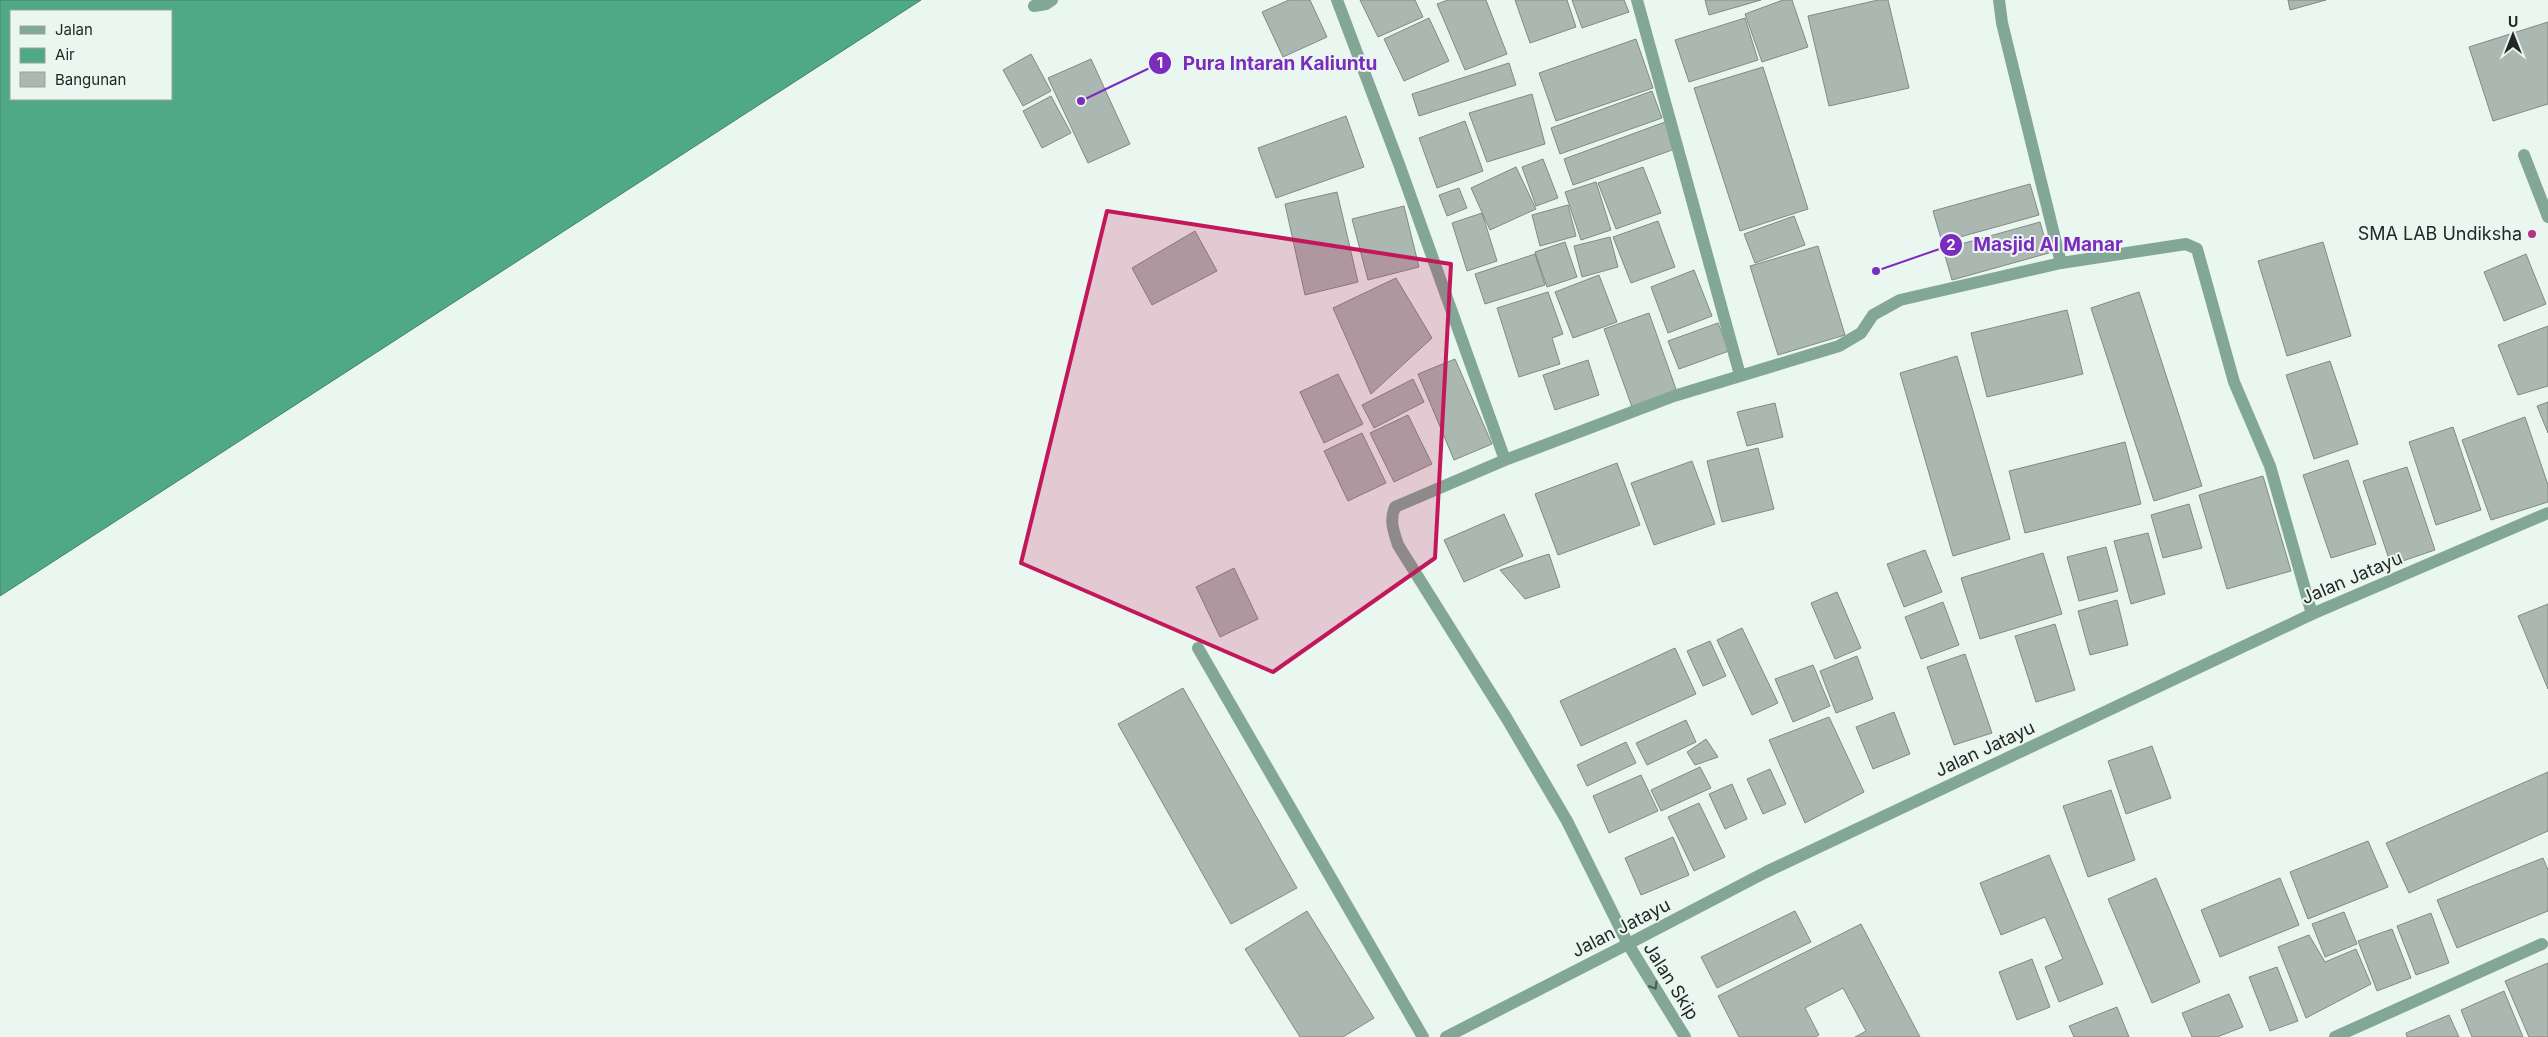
<svg xmlns="http://www.w3.org/2000/svg" width="2548" height="1037" font-family="Inter,sans-serif">
<rect width="100%" height="100%" fill="#eaf6f0"/>
<path fill="#4fa988" stroke="#42826a" fill-rule="evenodd" d="M0,0H921L0,596ZM11,11H171V99H11Z"/>
<path fill="#abb7b1" stroke="#808b86" d="M1289,0H1310L1327,37L1283,57L1262,12Z
M1360,0H1415L1423,17L1378,37Z
M1448,0H1486L1507,54L1465,70L1437,4Z
M1515,0H1567L1576,27L1530,43Z
M1572,0H1624L1629,12L1582,28Z
M1705,0H1761L1709,15Z
M1783,0H1792L1808,47L1762,62L1745,14Z
M1878,0H1888L1909,88L1829,106L1808,16Z
M2288,0H2326L2290,10Z
M1429,18L1449,61L1404,81L1384,39Z
M1745,18L1758,60L1689,82L1675,40Z
M2548,22V104L2493,121L2469,47Z
M1636,39L1653,88L1556,121L1539,73Z
M1031,54L1051,91L1023,106L1003,70Z
M1091,59L1130,144L1088,163L1048,78Z
M1509,63L1516,85L1419,116L1412,94Z
M1763,67L1808,209L1740,231L1694,88Z
M1652,91L1662,118L1560,154L1551,128Z
M1532,94L1545,144L1487,162L1469,113Z
M1051,96L1071,133L1042,148L1023,111Z
M1346,116L1364,167L1276,198L1258,148Z
M1465,121L1483,171L1437,188L1419,138Z
M1665,122L1675,149L1573,185L1564,159Z
M1543,159L1558,198L1536,206L1522,167Z
M1516,167L1536,209L1490,230L1471,188Z
M1643,167L1661,213L1616,229L1598,183Z
M1596,182L1611,230L1581,240L1565,192Z
M2030,184L2039,215L1942,242L1933,211Z
M1459,188L1467,208L1447,216L1439,195Z
M1337,192L1358,282L1305,295L1285,204Z
M1568,205L1576,236L1540,246L1532,215Z
M1404,206L1419,267L1368,280L1352,219Z
M1482,213L1497,261L1467,271L1452,223Z
M1794,216L1805,245L1755,263L1744,234Z
M1658,221L1675,267L1631,283L1613,237Z
M2040,222L2049,253L1952,280L1943,249Z
M1195,231L1217,271L1152,305L1132,268Z
M1610,237L1618,267L1582,277L1574,246Z
M1565,242L1577,277L1547,287L1535,252Z
M2323,242L2351,336L2287,356L2258,261Z
M1818,246L1845,335L1778,355L1750,266Z
M1535,254L1545,285L1485,304L1475,274Z
M2526,254L2546,304L2504,321L2484,272Z
M1694,270L1712,316L1668,333L1651,287Z
M1599,275L1617,322L1573,338L1555,292Z
M1396,278L1432,338L1371,394L1333,308Z
M1548,292L1563,334L1552,338L1560,364L1519,377L1497,308Z
M2139,292L2202,486L2154,501L2091,308Z
M2067,310L2083,374L1987,397L1971,333Z
M1649,313L1677,392L1632,407L1604,329Z
M1718,323L1729,351L1679,369L1668,341Z
M2548,326V386L2518,395L2498,345Z
M1957,356L2010,539L1953,556L1900,373Z
M1455,359L1492,444L1454,460L1418,374Z
M1588,360L1599,395L1555,410L1543,375Z
M2330,361L2358,444L2314,459L2286,375Z
M1338,374L1363,424L1324,443L1300,392Z
M1413,379L1424,402L1374,428L1362,405Z
M2548,402V433L2537,406Z
M1775,403L1783,437L1747,446L1737,412Z
M1408,415L1432,464L1394,482L1370,433Z
M2525,417L2548,485V502L2491,520L2462,440Z
M2453,427L2481,510L2436,525L2409,442Z
M1362,433L1386,483L1348,501L1324,451Z
M2125,442L2141,504L2025,533L2009,471Z
M1758,448L1774,509L1722,522L1707,461Z
M2348,460L2376,544L2331,558L2303,475Z
M1692,461L1715,524L1654,545L1631,483Z
M1617,463L1640,525L1558,555L1535,494Z
M2407,467L2435,550L2391,565L2363,481Z
M2263,476L2291,571L2227,589L2199,495Z
M2189,504L2202,548L2163,558L2151,515Z
M1504,514L1523,556L1464,582L1444,540Z
M2148,533L2165,594L2131,604L2114,541Z
M2106,547L2118,591L2079,601L2067,557Z
M1925,550L1942,592L1904,607L1887,564Z
M2043,553L2062,614L1980,639L1961,578Z
M1549,554L1560,587L1525,599L1500,570Z
M1234,568L1258,619L1220,637L1196,587Z
M1837,592L1861,648L1835,659L1811,603Z
M2117,600L2128,645L2090,655L2078,611Z
M1943,602L1959,645L1921,659L1905,617Z
M2548,604V689L2518,616Z
M2055,624L2075,690L2036,702L2015,636Z
M1742,628L1778,703L1752,715L1717,640Z
M1710,641L1726,676L1703,686L1687,651Z
M1675,648L1696,694L1581,746L1560,701Z
M1965,654L1992,733L1954,745L1927,667Z
M1857,656L1873,699L1836,713L1820,671Z
M1813,665L1830,706L1793,722L1775,679Z
M1183,688L1297,888L1231,924L1118,724Z
M1894,712L1910,754L1873,769L1856,727Z
M1829,717L1864,792L1805,823L1769,740Z
M1686,720L1696,742L1647,765L1636,743Z
M1706,739L1718,757L1695,765L1687,752Z
M1626,742L1636,763L1587,786L1577,765Z
M2152,746L2171,798L2126,814L2108,761Z
M1700,767L1711,788L1661,811L1651,790Z
M1770,769L1786,804L1763,814L1747,779Z
M2548,772V831L2409,893L2386,843Z
M1641,775L1658,811L1609,833L1593,796Z
M1732,784L1747,819L1725,829L1709,794Z
M2111,790L2135,860L2088,877L2063,806Z
M1699,803L1725,857L1694,871L1668,817Z
M1673,837L1689,875L1641,895L1625,858Z
M2368,841L2388,887L2308,919L2290,872Z
M2049,855L2103,984L2059,1002L2045,967L2063,959L2045,917L2001,935L1980,883Z
M2543,858L2548,870V911L2457,948L2437,900Z
M2156,878L2200,982L2152,1003L2108,899Z
M2280,878L2299,925L2220,957L2201,910Z
M1307,911L1374,1018L1343,1037H1300L1245,949Z
M1795,911L1811,942L1717,988L1701,957Z
M2344,912L2357,944L2325,957L2312,924Z
M2431,913L2449,963L2416,975L2397,926Z
M1861,924L1920,1037H1855L1866,1031L1843,988L1805,1008L1819,1035L1815,1037H1739L1718,996Z
M2392,929L2411,978L2377,991L2358,941Z
M2309,935L2325,962L2356,949L2371,984L2306,1018L2278,947Z
M2032,959L2050,1007L2017,1020L1999,972Z
M2548,963V1037H2529L2505,981Z
M2277,967L2298,1021L2270,1031L2249,977Z
M2504,991L2523,1037H2472L2461,1010Z
M2229,994L2243,1027L2217,1037H2192L2182,1013Z
M2117,1007L2129,1037H2074L2069,1026Z
M2449,1015L2459,1037H2407L2406,1033Z"/>
<g fill="none" stroke-linecap="round" stroke-linejoin="round">
<path stroke="#83a797" stroke-width="12" d="M1337,0L1399,164L1505,460
M1637,0L1740,375
M2524,155L2548,217
M1198,648L1423,1037
M1446,1037L1628,944L1567,821L1507,719L1398,545C1394,532 1389,521 1395,507L1505,460L1674,396L1839,346L1861,333L1873,315L1900,300L2061,263L2186,244L2197,249L2234,382L2270,466L2312,614
M2335,1037L2542,944"/>
<path stroke="#83a797" stroke-width="12" d="M1999,0L2002,23L2061,263
M1034,6L1046,4L1052,0
M1685,1037L1628,944L1766,872L2312,614L2548,513"/>
</g>
<defs><path id="oneway-chevron" d="M-2-3.5L2.5 0L-2 3.5" fill="none" stroke-width="1.6" stroke-linecap="round" stroke-linejoin="round" transform="scale(1.25)"/></defs>
<use stroke="#495a53" href="#oneway-chevron" transform="translate(1654 986) rotate(58)"/>
<path fill="#c2185b" fill-opacity="0.2" stroke="#c2185b" stroke-width="4" stroke-linejoin="round" d="M1107,211L1451,264L1435,558L1273,672L1021,563Z"/>
<circle fill="#b23483" stroke="#eaf6f0" stroke-width="2" cx="2532" cy="234" r="5"/>
<g text-anchor="middle" stroke-width="4" stroke-linejoin="round" paint-order="stroke">
<g font-size="18" fill="#232725" stroke="#eaf6f0" text-anchor="end">
<text x="2522" y="240">SMA LAB Undiksha</text>
</g>
<g font-size="18" fill="#232725" stroke="#eaf6f0">
<text transform="translate(2352 578) rotate(-23)" y="6">Jalan Jatayu</text>
<text transform="translate(1985 749) rotate(-25)" y="6">Jalan Jatayu</text>
<text transform="translate(1621 928) rotate(-27)" y="6">Jalan Jatayu</text>
<text transform="translate(1671 981) rotate(58)" y="6">Jalan Skip</text>
</g>
</g>
<path fill="none" stroke="#7b2cbf" stroke-width="2" d="M1081 101L1160 63M1876 271L1951 245"/>
<g fill="#7b2cbf" stroke="#eaf6f0" stroke-width="2">
<circle cx="1081" cy="101" r="5"/>
<circle cx="1876" cy="271" r="5"/>
<circle cx="1160" cy="63" r="12"/>
<circle cx="1951" cy="245" r="12"/>
</g>
<g font-size="15" text-anchor="middle" font-weight="bold" fill="#fff">
<text x="1160" y="68">1</text>
<text x="1951" y="250">2</text>
</g>
<g font-size="19" text-anchor="middle" font-weight="bold" fill="#7b2cbf" stroke="#eaf6f0" stroke-width="4" stroke-linejoin="round" paint-order="stroke">
<text x="1280" y="70">Pura Intaran Kaliuntu</text>
<text x="2048" y="251">Masjid Al Manar</text>
</g>
<rect x="10" y="10" width="162" height="90" fill="#eaf6f0" stroke="#9aa39f"/>
<rect x="20" y="26" width="25" height="8" fill="#83a797" stroke="#9aa39f"/>
<text x="55" y="35" font-size="15" fill="#232725">Jalan</text>
<rect x="20" y="48" width="25" height="15" fill="#4fa988" stroke="#9aa39f"/>
<text x="55" y="60" font-size="15" fill="#232725">Air</text>
<rect x="20" y="72" width="25" height="15" fill="#abb7b1" stroke="#9aa39f"/>
<text x="55" y="85" font-size="15" fill="#232725">Bangunan</text>
<g transform="translate(2513 35)" stroke="#eaf6f0" stroke-width="4" paint-order="stroke">
<path d="M0-4L9 19L0 12L-9 19Z" fill="#232725"/>
<text y="-8" font-size="14" font-weight="bold" text-anchor="middle" fill="#232725">U</text>
</g>
</svg>
